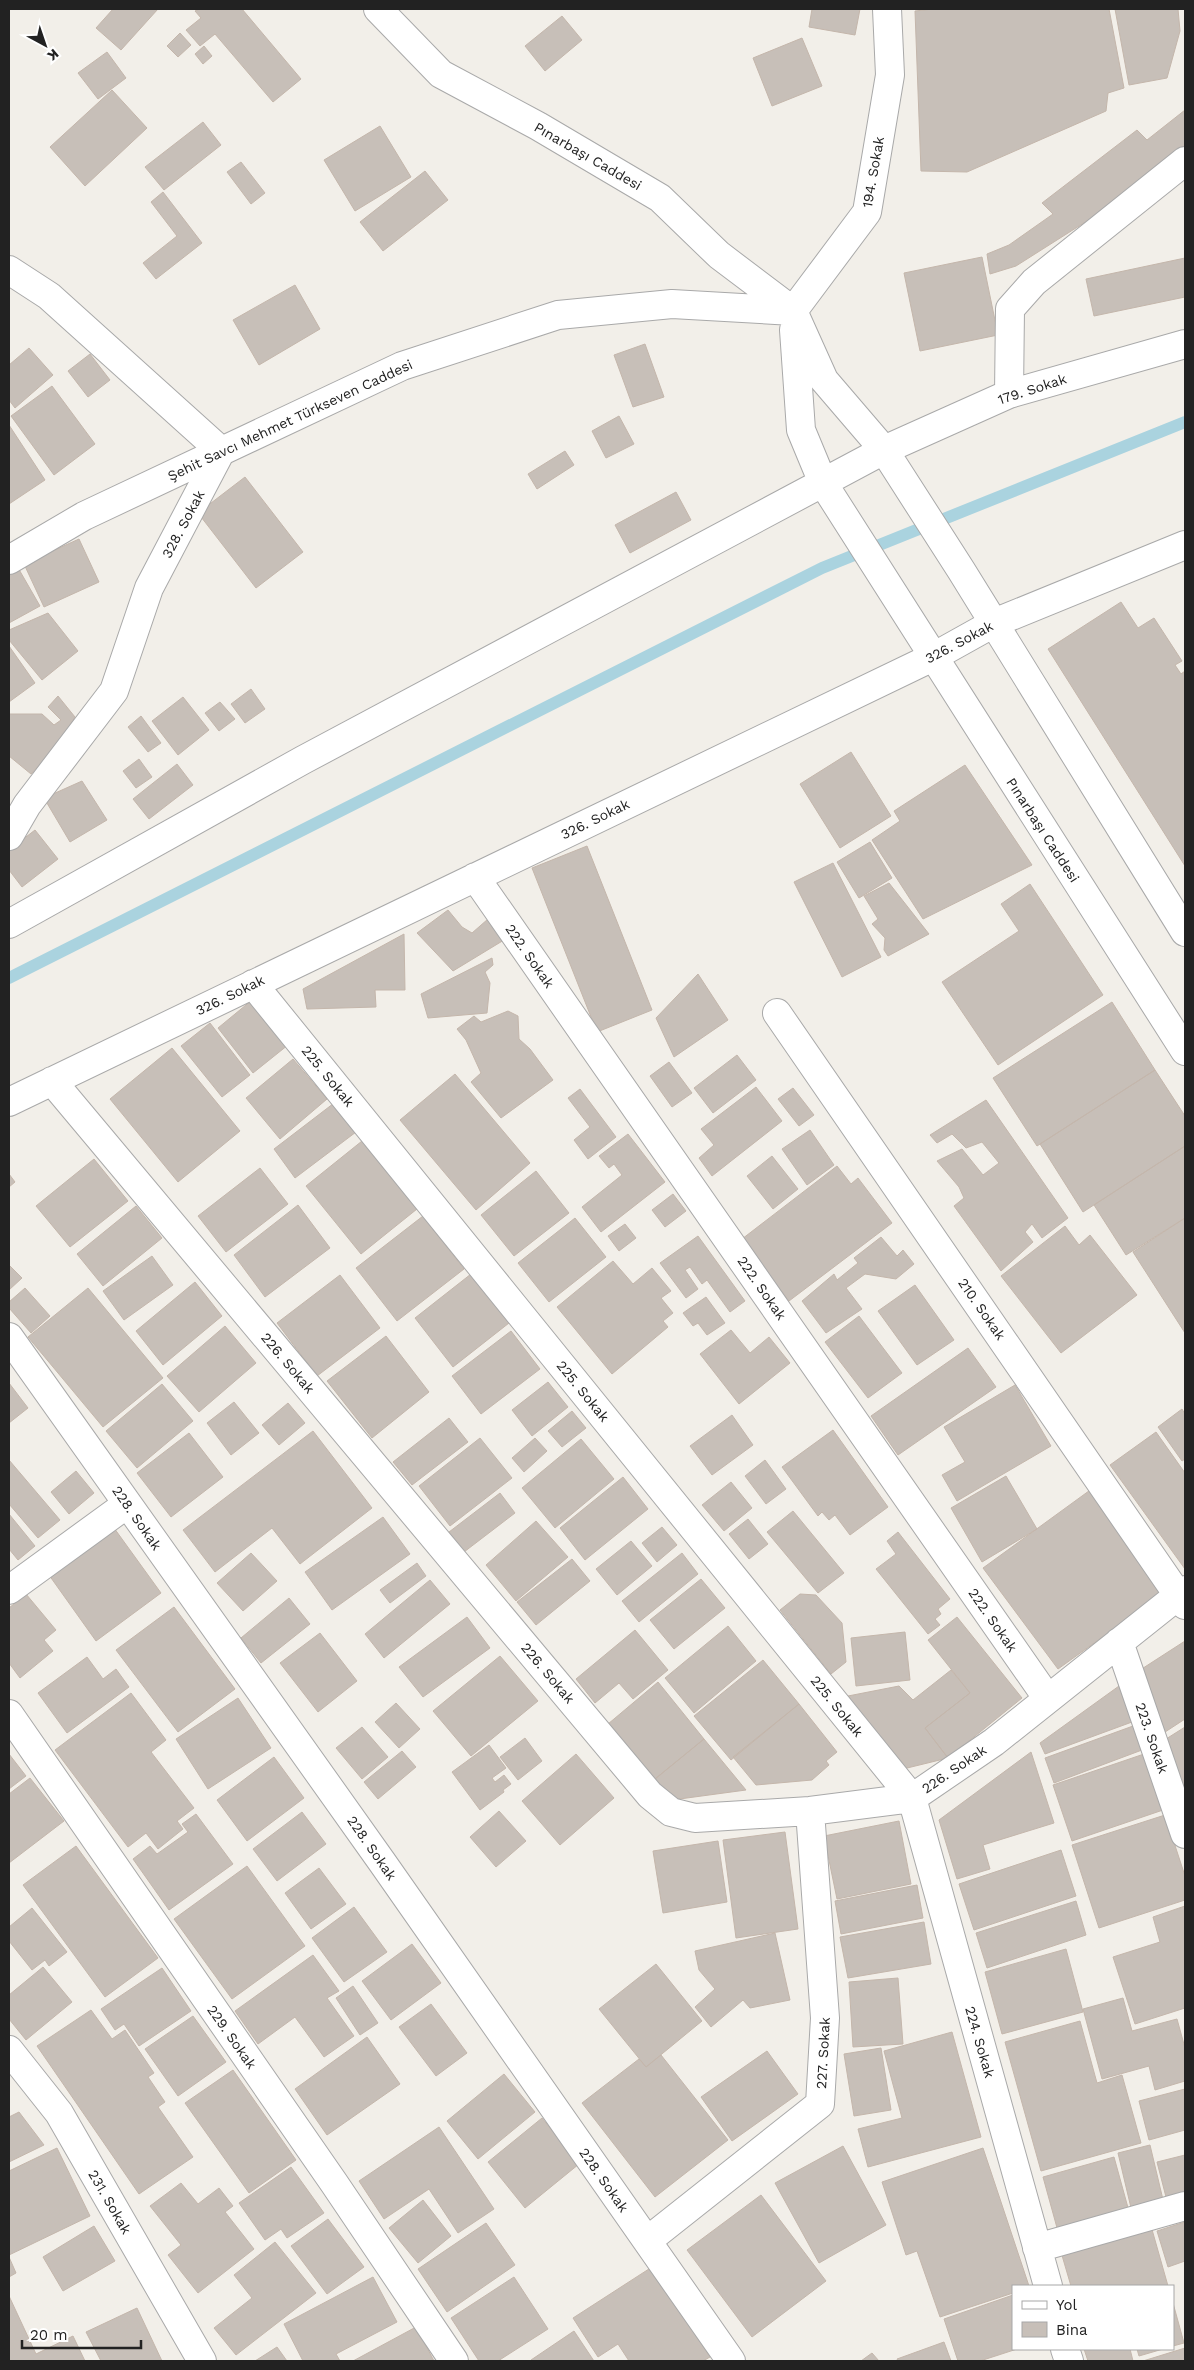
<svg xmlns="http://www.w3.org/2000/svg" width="1194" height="2370" font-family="'Work Sans',sans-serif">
<rect width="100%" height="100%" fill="#f2efe9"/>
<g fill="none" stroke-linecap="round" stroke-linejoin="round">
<path stroke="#aad3df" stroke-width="12" d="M9,978L822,568L1185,422"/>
</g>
<path fill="#c7bfb8" stroke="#c4b6ab" d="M113,9H158L121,50L96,28Z
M199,9H242L301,79L273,102L215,34L200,46L186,30L201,18L195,11Z
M812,9H860L855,35L809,27Z
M933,9H1109L1124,88L1108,93L1106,111L967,172L921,171L915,11Z
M1115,9H1178L1180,31L1167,78L1129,85Z
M562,16L582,40L545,71L525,46Z
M180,33L191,45L178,57L167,46Z
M802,38L822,86L772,106L753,58Z
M204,46L212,56L203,64L195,54Z
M107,52L126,78L98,99L78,73Z
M112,90L147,128L85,186L50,147Z
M1185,110V151L1098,214L1016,266L990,274L987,254L1009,245L1053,214L1042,203L1137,130L1147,140Z
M203,122L221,145L164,190L145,167Z
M380,126L411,177L355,211L324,160Z
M241,162L265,193L251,204L227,172Z
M425,171L448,200L383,251L360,222Z
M163,192L202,243L156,279L143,263L177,236L151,202Z
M982,257L998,335L920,351L904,273Z
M1185,258V297L1094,316L1086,279Z
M295,285L320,329L259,365L233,320Z
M645,344L664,397L633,407L614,355Z
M29,348L53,375L15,408L9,400V365Z
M90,354L110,380L88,397L68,371Z
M52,386L95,444L54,475L11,416Z
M619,416L634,444L606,458L592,431Z
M9,425L45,480L9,504Z
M565,451L574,465L537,489L528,474Z
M245,477L303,552L256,588L198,513Z
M676,492L691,520L630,553L615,525Z
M79,539L99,582L44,607L24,564Z
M17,566L40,606L9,623V571Z
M1121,602L1138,628L1154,618L1182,661L1175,665L1181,674L1185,671V866L1048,649Z
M48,613L78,651L42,680L9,640V630Z
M9,646L35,683L9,702Z
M251,689L265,709L245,723L231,704Z
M58,696L75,717L58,745L31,774L9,756V714H42L54,725L61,720L48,707Z
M183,697L209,730L178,755L152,721Z
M220,702L235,719L219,731L205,713Z
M141,716L161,743L148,752L128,727Z
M851,752L891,816L840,848L800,784Z
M139,759L152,777L136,788L123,771Z
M177,764L193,785L149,819L133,799Z
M965,765L1032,865L923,919L872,840L900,821L894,811Z
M82,781L107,820L70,842L44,798Z
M35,830L58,859L22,887L9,870V850Z
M870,842L892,878L859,898L837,862Z
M587,846L652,1010L597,1032L532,868Z
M833,863L881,957L842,977L794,882Z
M889,883L929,934L888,956L884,950L885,938L872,924L878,919L864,896Z
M1030,884L1103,995L998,1065L942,982L1019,931L1001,904Z
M448,910L462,927L472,933L488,919L504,940L453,971L417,933Z
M404,934L405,990H375L376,1007L307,1009L303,989Z
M492,958L493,965L485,972L490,983L487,1013L428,1018L421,994Z
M698,974L728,1020L674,1057L656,1018Z
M252,1000L288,1045L253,1073L218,1028Z
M1112,1002L1155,1070L1037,1146L993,1078Z
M508,1011L518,1016L519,1039L530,1049L553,1080L501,1118L471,1082L481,1073L466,1040L457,1029L474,1016L481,1022Z
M210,1023L250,1075L222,1097L181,1046Z
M172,1048L240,1131L178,1182L110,1099Z
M737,1055L756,1080L713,1113L694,1088Z
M293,1059L327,1099L280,1139L246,1098Z
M669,1062L692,1093L672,1107L650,1076Z
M1155,1070L1185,1116V1146L1083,1212L1040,1144Z
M455,1074L530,1163L476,1210L400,1120Z
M756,1087L782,1121L712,1176L699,1158L714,1145L701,1129Z
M793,1088L814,1115L799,1126L778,1099Z
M580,1089L616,1137L588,1159L574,1140L590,1127L568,1098Z
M338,1100L360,1129L295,1178L274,1149Z
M986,1100L1068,1218L1042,1238L1032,1224L1025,1232L1033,1242L1001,1271L954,1206L964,1198L959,1187L937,1161L962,1149L983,1175L999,1163L982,1142L966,1148L952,1134L937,1143L930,1135Z
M810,1130L834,1165L807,1185L782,1149Z
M628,1134L665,1182L601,1232L582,1207L622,1175L614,1164L609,1168L599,1156Z
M362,1141L417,1209L361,1254L306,1186Z
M1185,1146V1218L1126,1255L1094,1205Z
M772,1156L798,1189L773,1209L747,1176Z
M94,1159L128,1201L70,1247L36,1206Z
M837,1166L851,1184L858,1178L892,1223L789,1301L742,1239Z
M260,1168L288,1204L226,1252L198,1216Z
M536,1171L569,1213L514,1256L481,1215Z
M9,1174L15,1182L9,1187Z
M673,1194L686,1211L665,1227L652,1210Z
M298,1205L330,1248L265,1297L234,1255Z
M136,1206L162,1238L103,1286L77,1254Z
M423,1216L464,1269L397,1321L356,1268Z
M575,1218L606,1257L549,1302L518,1263Z
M1185,1218V1333L1133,1252Z
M625,1224L636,1238L619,1251L608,1236Z
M1065,1226L1079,1245L1090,1235L1137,1295L1061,1353L1001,1276Z
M698,1236L745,1301L730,1312L707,1280L702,1284L690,1267L685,1270L698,1289L686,1298L660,1263Z
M881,1237L897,1256L903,1250L914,1264L896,1279L865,1274L846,1288L862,1309L826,1333L802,1301L834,1274L837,1280L858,1263L854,1258Z
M152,1256L173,1285L124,1320L103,1291Z
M613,1261L633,1284L652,1268L671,1291L661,1298L673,1313L663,1321L668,1327L612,1374L557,1307Z
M10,1266L22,1278L9,1290V1267Z
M471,1274L509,1323L453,1367L415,1318Z
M340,1275L380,1328L317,1376L277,1323Z
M195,1282L222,1316L163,1365L136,1331Z
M915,1285L954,1340L917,1365L878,1311Z
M25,1288L50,1316L31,1333L9,1308V1302Z
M88,1288L163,1378L103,1427L28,1337Z
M706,1297L725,1323L707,1335L698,1323L693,1326L683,1313Z
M859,1316L902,1373L868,1398L825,1342Z
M225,1326L256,1363L199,1412L167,1376Z
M731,1330L750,1353L769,1337L790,1363L739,1404L700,1354Z
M511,1331L540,1369L481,1414L452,1376Z
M386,1336L429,1392L372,1438L327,1381Z
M968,1348L996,1387L898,1455L871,1416Z
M548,1382L568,1407L532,1436L512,1410Z
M9,1383L28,1408L9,1423Z
M162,1384L193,1421L137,1468L106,1431Z
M1015,1385L1051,1446L957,1501L942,1475L965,1462L944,1427Z
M234,1402L259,1433L231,1455L207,1423Z
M288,1403L305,1423L279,1445L262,1425Z
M1182,1409L1185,1414V1459L1182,1461L1158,1427Z
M572,1411L586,1428L562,1447L548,1431Z
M732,1415L753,1445L712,1475L690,1446Z
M449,1418L468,1442L412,1485L393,1462Z
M833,1430L888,1507L850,1535L835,1515L829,1520L822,1512L818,1516L782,1467Z
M313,1431L372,1508L300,1564L272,1528L215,1572L183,1530Z
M1156,1432L1185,1473V1569L1110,1465Z
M189,1433L223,1477L171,1517L137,1473Z
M480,1438L512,1478L450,1526L419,1486Z
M535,1438L547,1451L524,1472L512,1458Z
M581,1439L614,1479L555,1528L522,1488Z
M9,1460L60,1520L38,1538L9,1504Z
M765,1460L786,1489L766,1504L745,1476Z
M76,1471L94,1493L69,1514L51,1492Z
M1006,1476L1037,1529L982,1562L951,1508Z
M623,1477L648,1509L585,1560L560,1528Z
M731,1482L752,1508L724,1531L702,1505Z
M1093,1488L1168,1590L1058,1669L983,1568Z
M500,1493L515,1513L464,1552L449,1532Z
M793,1511L844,1573L818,1593L767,1532Z
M9,1514L35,1546L18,1560L9,1549Z
M383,1517L410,1554L332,1610L305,1572Z
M748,1519L768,1544L749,1559L729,1534Z
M109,1521L161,1593L96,1641L44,1568Z
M536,1521L568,1557L516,1601L486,1565Z
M662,1527L677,1545L657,1562L642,1543Z
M898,1532L950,1599L938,1609L941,1614L935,1619L940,1625L928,1634L876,1569L896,1554L887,1541Z
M631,1541L652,1566L617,1595L596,1569Z
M251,1553L277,1581L243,1611L217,1583Z
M682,1553L698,1574L639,1622L622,1601Z
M572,1559L590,1581L536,1625L517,1602Z
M417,1563L426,1576L390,1603L380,1590Z
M701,1579L725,1608L674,1649L650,1620Z
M430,1580L450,1604L384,1658L365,1634Z
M26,1594L56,1630L44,1640L53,1651L20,1678L9,1663V1608Z
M800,1594L816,1595L842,1623L846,1662L831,1674L780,1610Z
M289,1598L310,1624L261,1663L241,1638Z
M174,1607L235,1689L178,1732L116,1650Z
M467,1617L490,1648L423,1697L399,1667Z
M957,1617L1022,1698L948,1758L925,1728L970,1693L928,1640Z
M728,1626L756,1661L694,1713L665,1678Z
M635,1630L668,1670L633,1699L619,1683L595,1703L576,1679Z
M905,1632L910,1680L856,1686L851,1638Z
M320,1633L357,1681L318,1712L280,1663Z
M1185,1641V1719L1162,1734L1137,1672Z
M500,1656L538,1701L471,1756L433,1711Z
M87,1657L103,1679L116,1669L129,1687L67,1733L38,1693Z
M763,1660L799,1704L731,1760L694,1716Z
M951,1670L970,1693L925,1728L948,1758L903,1769L848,1696L899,1686L913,1700Z
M658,1682L704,1739L655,1779L608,1724Z
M1119,1686L1132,1722L1045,1754L1040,1743Z
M131,1693L166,1740L151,1752L194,1808L177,1821L183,1829L158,1849L146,1833L128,1847L55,1750Z
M238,1698L271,1748L208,1789L176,1739Z
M396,1703L420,1729L399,1748L375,1722Z
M799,1704L837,1752L826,1761L829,1765L812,1780L756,1785L733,1757Z
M1133,1726L1142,1750L1054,1783L1045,1758Z
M362,1727L388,1757L362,1779L336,1748Z
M1185,1727V1800L1166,1739Z
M525,1738L542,1761L518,1780L500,1757Z
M704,1739L746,1790L672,1800L655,1779Z
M489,1745L506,1768L492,1778L495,1782L504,1775L511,1784L503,1790L504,1792L480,1810L452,1772Z
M402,1751L416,1767L378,1799L364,1782Z
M1031,1752L1054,1823L983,1845L990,1869L957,1879L939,1820Z
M9,1754L26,1776L9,1789Z
M576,1754L614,1798L560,1845L522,1801Z
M1144,1754L1163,1810L1072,1841L1053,1785Z
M274,1757L304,1798L247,1841L217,1800Z
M30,1778L64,1821L9,1863V1794Z
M499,1811L526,1841L496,1867L470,1837Z
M302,1812L326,1844L277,1881L253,1849Z
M196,1814L233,1864L169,1910L133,1859L150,1846L157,1854L188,1832L182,1824Z
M1165,1815L1185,1876V1900L1099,1928L1072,1845Z
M899,1821L911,1884L837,1899L824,1836Z
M785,1832L798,1929L736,1938L723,1840Z
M718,1841L727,1902L663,1913L653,1851Z
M76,1846L158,1958L105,1997L23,1885Z
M1061,1850L1076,1896L974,1930L959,1884Z
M247,1866L305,1946L232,1999L174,1919Z
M319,1868L346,1904L311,1929L285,1893Z
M917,1885L923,1918L841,1934L835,1901Z
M1076,1901L1086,1935L987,1968L976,1933Z
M1185,1906V2008L1135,2024L1113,1957L1160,1942L1153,1917Z
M354,1907L387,1952L344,1982L312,1938Z
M32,1908L67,1952L49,1966L45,1960L32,1970L9,1941V1927Z
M924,1922L931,1964L848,1978L840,1937Z
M775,1933L790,2000L750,2008L743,2000L711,2027L695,2007L715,1989L699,1970L695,1951Z
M412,1944L441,1983L391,2020L362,1981Z
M1066,1949L1083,2012L1002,2034L985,1972Z
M313,1955L339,1991L327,1998L354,2036L324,2057L295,2017L258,2044L235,2011Z
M656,1964L702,2021L646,2067L599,2009Z
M43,1967L72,2002L26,2040L9,2019V1995Z
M162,1968L191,2011L139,2046L124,2024L115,2030L101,2009Z
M898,1978L903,2044L853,2047L849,1982Z
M353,1986L378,2023L360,2035L336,1998Z
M1123,1998L1132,2031L1177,2019L1185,2048V2081L1155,2090L1149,2066L1102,2079L1083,2009Z
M431,2004L467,2053L436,2076L399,2027Z
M91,2010L112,2039L125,2030L154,2073L148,2077L165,2102L158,2107L193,2157L139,2194L37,2046Z
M193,2016L226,2062L178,2096L145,2049Z
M1080,2021L1097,2083L1122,2075L1141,2143L1041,2171L1005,2042Z
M952,2032L981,2137L868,2167L858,2129L902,2118L884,2051Z
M367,2037L400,2084L327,2135L295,2089Z
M881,2048L891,2110L854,2116L844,2054Z
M767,2051L798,2094L732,2141L701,2097Z
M661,2055L728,2140L655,2197L582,2103L639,2059L646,2067Z
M233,2070L296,2160L249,2193L185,2103Z
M504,2074L535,2112L478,2159L447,2121Z
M1185,2089V2130L1149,2140L1139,2101Z
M19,2112L44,2145L9,2162V2117Z
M542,2118L579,2164L525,2208L488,2162Z
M439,2127L494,2209L458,2233L429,2189L384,2219L359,2181Z
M1150,2145L1164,2204L1132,2212L1118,2153Z
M843,2146L886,2225L819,2263L775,2183Z
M57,2148L90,2216L9,2255V2171Z
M983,2148L1029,2286H1013V2293L940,2317L917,2251L906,2255L882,2182Z
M1185,2155V2193L1166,2197L1157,2162Z
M1114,2157L1130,2215L1059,2235L1043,2177Z
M291,2167L324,2213L287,2238L281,2229L265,2240L239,2203Z
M181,2183L198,2204L219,2188L233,2206L225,2212L254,2249L198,2293L168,2255L181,2245L150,2206Z
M761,2195L826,2281L752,2337L687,2250Z
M423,2200L451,2236L418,2263L389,2228Z
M328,2219L364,2267L327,2294L291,2246Z
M1185,2222V2261L1168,2267L1157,2231Z
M486,2223L515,2265L447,2312L418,2269Z
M94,2226L115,2261L63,2291L43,2257Z
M1151,2226L1168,2286H1071L1061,2252Z
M275,2242L316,2293L236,2355L214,2328L252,2298L234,2275Z
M9,2257L16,2273L9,2277Z
M652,2267L710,2357L703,2361H629L618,2344L598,2357L573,2318Z
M373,2277L397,2322L336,2354L340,2361H303L284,2324Z
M514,2277L548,2329L498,2361H479L451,2318Z
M1013,2295V2349H1017L980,2361H958L944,2319Z
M9,2296L36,2354L73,2336L85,2361H9Z
M1173,2303L1184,2343L1173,2346Z
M137,2308L162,2361H101L86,2332Z
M416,2327L434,2361H353Z
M574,2331L594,2361H532L531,2360Z
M944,2342L951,2361H898L897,2359Z
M277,2347L287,2361H255Z
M1185,2348V2361H1143Z
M1084,2349H1130L1133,2361H1088Z
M1137,2349H1163L1139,2356Z
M872,2353L879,2361H861Z"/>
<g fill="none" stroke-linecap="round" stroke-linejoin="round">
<defs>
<path id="minor" d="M378,9L441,74L538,126L660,198L719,255L793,311L824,380L884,450L961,570L1185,932
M9,270L49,296L221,451L149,588L114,691L27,805L9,836
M793,311L867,212L890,75L887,9
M794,330L801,430L823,483L1185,1051
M1009,394L1010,309L1034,282L1185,161
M9,560L84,516L402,366L558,315L672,304L793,311
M475,877L1048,1699
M9,924L303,760L884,450L1009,394L1185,344
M253,984L912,1798L1048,2286
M777,1013L1185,1605
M52,1081L650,1795L671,1812L695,1818L810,1811L912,1798L994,1742L1185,1590
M9,1102L933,657L994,623L1185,545
M9,1337L382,1862L731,2361
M9,1590L127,1504
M1119,1642L1185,1834
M9,1714L334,2183L454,2361
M9,2050L59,2113L202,2361
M647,2241L820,2104L825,2018L810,1811
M1037,2248L1185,2206
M1065,2349L1069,2361"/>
</defs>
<use href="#minor" stroke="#a9a9a9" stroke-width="30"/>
<use href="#minor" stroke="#fff" stroke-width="28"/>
</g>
<g text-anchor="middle" stroke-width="5" stroke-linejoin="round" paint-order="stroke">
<g font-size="14" fill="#222" stroke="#fff">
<text transform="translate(588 156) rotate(30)" y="5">Pınarbaşı Caddesi</text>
<text transform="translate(873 172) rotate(-80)" y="5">194. Sokak</text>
<text transform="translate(1032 389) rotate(-18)" y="5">179. Sokak</text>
<text transform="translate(290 420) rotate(-25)" y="5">Şehit Savcı Mehmet Türkseven Caddesi</text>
<text transform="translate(183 524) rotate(-62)" y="5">328. Sokak</text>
<text transform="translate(959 642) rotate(-28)" y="5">326. Sokak</text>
<text transform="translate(595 819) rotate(-26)" y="5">326. Sokak</text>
<text transform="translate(1043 830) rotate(57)" y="5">Pınarbaşı Caddesi</text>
<text transform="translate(530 956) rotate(55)" y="5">222. Sokak</text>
<text transform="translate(230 995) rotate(-26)" y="5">326. Sokak</text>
<text transform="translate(328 1076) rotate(51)" y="5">225. Sokak</text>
<text transform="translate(762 1288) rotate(55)" y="5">222. Sokak</text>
<text transform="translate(982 1309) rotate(55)" y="5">210. Sokak</text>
<text transform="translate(288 1363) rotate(50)" y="5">226. Sokak</text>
<text transform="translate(583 1391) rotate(51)" y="5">225. Sokak</text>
<text transform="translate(137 1518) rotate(55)" y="5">228. Sokak</text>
<text transform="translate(993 1620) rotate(55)" y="5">222. Sokak</text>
<text transform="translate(548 1673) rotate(50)" y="5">226. Sokak</text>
<text transform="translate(837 1706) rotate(51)" y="5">225. Sokak</text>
<text transform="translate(1152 1738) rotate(71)" y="5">223. Sokak</text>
<text transform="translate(954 1769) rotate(-34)" y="5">226. Sokak</text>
<text transform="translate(372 1848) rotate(55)" y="5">228. Sokak</text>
<text transform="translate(232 2037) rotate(55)" y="5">229. Sokak</text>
<text transform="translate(980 2042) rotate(74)" y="5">224. Sokak</text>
<text transform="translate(823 2053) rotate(-87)" y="5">227. Sokak</text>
<text transform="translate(604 2180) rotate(55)" y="5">228. Sokak</text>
<text transform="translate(110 2202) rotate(60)" y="5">231. Sokak</text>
</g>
</g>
<rect width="1194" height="2370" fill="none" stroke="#222222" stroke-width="20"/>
<rect x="1012" y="2285" width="162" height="65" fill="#ffffff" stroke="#a7a7a7"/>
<rect x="1022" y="2301" width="25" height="8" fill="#ffffff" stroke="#a7a7a7"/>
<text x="1056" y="2310" font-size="15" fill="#222222">Yol</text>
<rect x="1022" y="2322" width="25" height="15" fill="#c7bfb8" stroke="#a7a7a7"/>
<text x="1056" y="2335" font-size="15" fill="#222222">Bina</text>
<g transform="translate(45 45) rotate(140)" stroke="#ffffff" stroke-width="4" paint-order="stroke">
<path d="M0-4L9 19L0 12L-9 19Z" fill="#222222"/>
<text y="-8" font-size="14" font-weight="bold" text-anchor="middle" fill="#222222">K</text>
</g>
<path d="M22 2340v8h119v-8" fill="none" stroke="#222222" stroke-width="2.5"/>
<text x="30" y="2340" font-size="15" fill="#222222" stroke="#ffffff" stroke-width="4" paint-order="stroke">20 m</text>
</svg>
